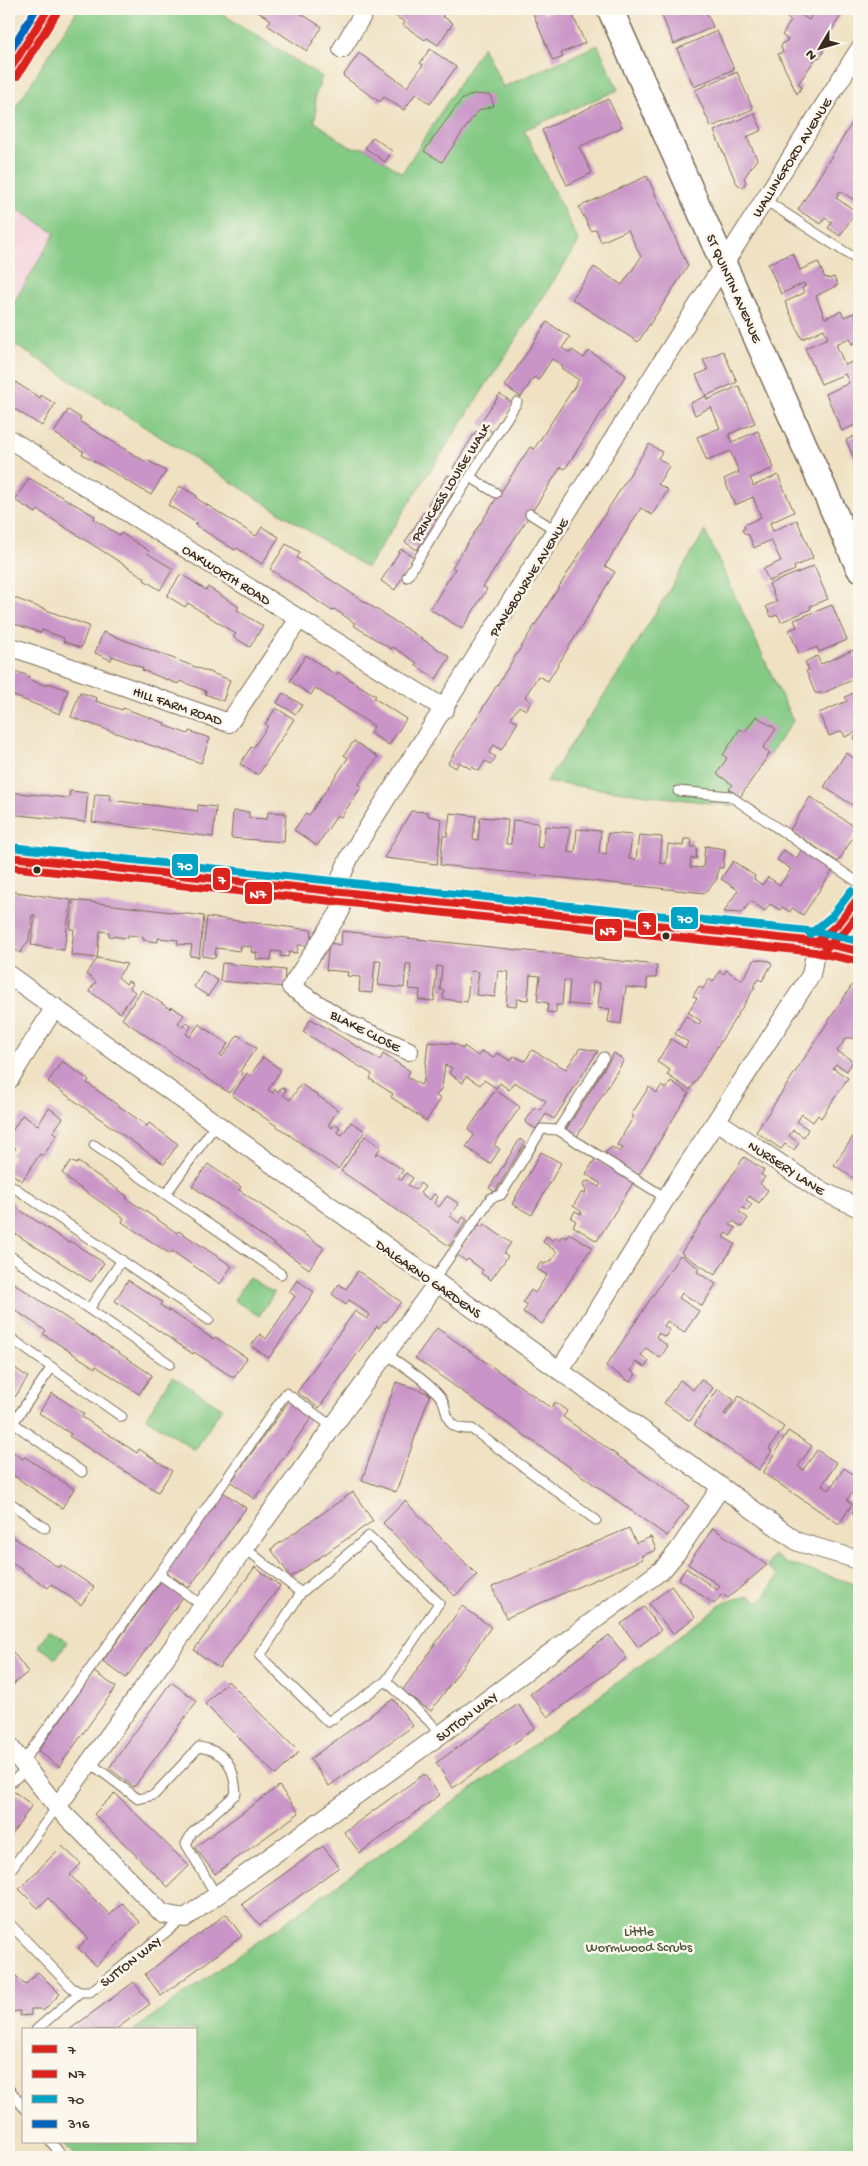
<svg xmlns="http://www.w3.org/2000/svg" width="868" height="2166" font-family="'Gochi Hand',sans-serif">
<rect width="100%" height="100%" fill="#fbf7ec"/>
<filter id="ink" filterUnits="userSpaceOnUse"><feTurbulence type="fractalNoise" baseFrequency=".02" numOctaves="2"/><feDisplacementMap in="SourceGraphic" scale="10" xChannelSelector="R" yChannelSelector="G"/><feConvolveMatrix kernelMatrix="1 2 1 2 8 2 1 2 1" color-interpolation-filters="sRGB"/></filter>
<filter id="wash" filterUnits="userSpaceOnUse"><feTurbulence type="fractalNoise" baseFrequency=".0096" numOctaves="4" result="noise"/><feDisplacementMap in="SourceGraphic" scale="20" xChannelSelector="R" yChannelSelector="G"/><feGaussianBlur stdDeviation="1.12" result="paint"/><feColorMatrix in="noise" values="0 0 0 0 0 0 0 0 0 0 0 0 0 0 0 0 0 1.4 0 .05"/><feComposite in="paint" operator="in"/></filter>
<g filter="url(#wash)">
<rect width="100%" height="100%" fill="#efe1c2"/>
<path fill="#f4cfdd" d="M9,204L55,233L11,307L9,306Z"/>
<path fill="#84ca85" stroke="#607a52" d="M78,9H215L322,77L315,96L316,113L314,121L350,147L365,148L402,173L483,46L503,87L598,45L618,90L524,130L579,242L367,568L9,341V311L55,233L9,204V118Z
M705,531L793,721L733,806L546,782L622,668Z
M249,1277L274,1293L259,1316L234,1300Z
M172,1376L222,1408L195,1450L146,1418Z
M774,1555L785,1563L859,1585V2157H75L63,2142H196V2030H134L553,1731L726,1601L750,1596L760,1603L778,1576L767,1567Z
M49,1630L67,1642L56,1658L38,1646Z"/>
<g id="blocks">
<path fill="#c994c7" d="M253,9H294L322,27L307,51L267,25L271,20Z
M400,9H436L444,14L442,16L453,23L438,45L427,38L425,40L403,25L405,22L395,16Z
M531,9H542L544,14L555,9H570L585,43L561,53L563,57L553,61Z
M659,9H705L713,27L674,44Z
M787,9H792L809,20L813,13L807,9H845L824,42L823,52L821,57L816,58L798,84L802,87L797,94L778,54L783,52L781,47L783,43L788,40L782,35L791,21L783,15Z
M717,31L734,69L694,87L677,49Z
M430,49L456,67L430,104L416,93L404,110L384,97L380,102L343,76L359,53L407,87L423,65L420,63Z
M737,72L753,109L711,127L695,90Z
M473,94L490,95L494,106L480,110L473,117L442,162L424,151L461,100Z
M608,99L622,127L579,147L592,173L567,185L542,130Z
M859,112V203L840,191L836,198L856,211L840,236L828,228L832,222L825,218L821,224L798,210Z
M754,113L762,130L747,137L757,159L744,178L746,182L743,187L738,185L735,180L714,131Z
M373,137L392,151L385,162L365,148Z
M647,176L688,266L638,342L572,299L594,267L622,285L641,257L628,230L601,242L596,229L591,231L579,207Z
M793,253L800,270L818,262L825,278L827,277L828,279L834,277L838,285L816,296L825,318L841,311L844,317L854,313L857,321L859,320V341L852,344L850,338L836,344L845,365L859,359V388L858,389L859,393V423L842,431L826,394L849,383L845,374L821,384L805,348L828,338L826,334L824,329L802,339L785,302L804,293L802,288L805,286L804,283L781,294L768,264Z
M547,322L570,337L562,348L570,353L572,350L584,358L589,351L626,375L565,469L561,467L483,587L487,589L462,629L430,609L455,569L452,567L530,447L534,449L579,380L561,368L563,366L552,359L538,380L534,377L521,397L505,386Z
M723,351L737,382L706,396L696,375L708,370L703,360Z
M9,378L40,398L41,395L55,404L42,426L11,407L9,411Z
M739,386L755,423L729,434L732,442L758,431L774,468L750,478L752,482L753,486L778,475L794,512L770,523L771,527L773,531L797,520L813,558L794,567L795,570L769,581L763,569L781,561L771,540L754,548L749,535L745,534L742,530L745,528L744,525L761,517L753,497L735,505L724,479L739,472L730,451L707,461L697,437L720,428L711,407L695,415L690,403L706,396L707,400Z
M500,394L513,403L493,433L480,423Z
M68,410L81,418L79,421L146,462L147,460L166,471L151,495L82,454L84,452L54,433Z
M476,431L489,439L465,476L453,468Z
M859,434V470L846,440Z
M649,444L662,452L658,458L669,466L658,484L668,490L652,515L641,508L605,566L615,572L548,681L538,676L525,697L531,702L526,710L519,706L511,718L518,722L501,750L494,745L489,753L496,757L491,764L485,761L479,771L472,767L471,769L459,762L456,768L448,763Z
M448,475L460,482L440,513L428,505Z
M29,478L95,516L94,519L119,535L121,533L149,551L147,553L173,569L160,590L144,580L145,578L38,510L36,513L15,500Z
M180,486L197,496L196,498L256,536L262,527L279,537L262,564L237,548L235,550L195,525L197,523L168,505Z
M424,512L437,520L417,550L405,542Z
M286,544L300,552L297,558L450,657L436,679L415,665L417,663L393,647L391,649L353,625L355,623L334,609L332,611L270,569Z
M401,549L414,557L395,590L381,581Z
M814,566L828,599L810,606L811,609L781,622L778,615L771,617L766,606L777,602L769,584Z
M181,574L206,590L208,587L239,607L237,610L263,626L250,647L233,637L236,634L188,603L185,607L167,596Z
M9,596L89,626L81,648L63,641L64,638L42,630L41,633L9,622Z
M832,605L847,640L819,652L817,647L799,654L789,630L797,627L794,620Z
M103,632L230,680L223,701L205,694L206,691L180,681L178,684L142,670L143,668L112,656L111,660L95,653Z
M853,650L857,661L859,660V677L823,693H815L806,671L809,670L805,662L817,656L821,664Z
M306,655L336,675L338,672L376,696L374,698L406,719L389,745L370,733L374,726L315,688L311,695L290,681Z
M9,669L29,676L28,679L47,686L48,683L68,690L60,714L9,694Z
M859,690V731L845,737L842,731L829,736L819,713L847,701L845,697Z
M80,692L97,698L96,701L122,710L123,708L165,723L164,725L188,734L189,731L210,738L201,763L71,717Z
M283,693L302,705L296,714L277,703Z
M276,708L294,719L258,775L240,764L251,747L253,748L268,726L265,724Z
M756,716L776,729L763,748L770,753L740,797L729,789L733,785L717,774L727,758L723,755L740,729L745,732Z
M859,735V750L854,737Z
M354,741L378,757L359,784L362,786L341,817L337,815L317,846L294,830L306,813L309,815L348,758L344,755Z
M846,753L859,761V809L824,787Z
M70,791L88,793L85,822L9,814V792L69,798Z
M95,794L111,795L110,800L198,811V805L216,807L213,837L92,822Z
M810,797L858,829L838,862L790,830Z
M233,811L249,812V818L267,819L268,812L286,813L284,842L231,838Z
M411,811L428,812V816L442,819L437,864L384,858Z
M450,813L476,816L473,839L478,840L480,817L508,819L506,844H511L513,820L539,823L537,847L543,848L545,826L570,828L568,852L575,853L577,829L601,831L599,853L606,854L608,833L632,835L629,859H636L639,835L662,837L660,863L666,864L668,844L683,846L684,839H692L691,847H697L696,859L691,858L690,867L703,868L705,846L725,849L723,868H718L717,879L705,893L440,865L443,836H447Z
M802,849L833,870L803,915L792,908L790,912L782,907L780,910L770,904L765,911L751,901L742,913L724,912L738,890L721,879L733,861L755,876L754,879L762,885L768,877L780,885L791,869L777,860L784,850L796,859Z
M9,891L71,900L64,950L31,945L35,915H32L29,940L20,953L9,945Z
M73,900L204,916L199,957L190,956L192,945L177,944L178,940L158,938V942L143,940L144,937L128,935V938L109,936V932L100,931L97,958L71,955L74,929H70Z
M207,917L312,930L310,946L298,945L297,953L289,952L288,957L280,956L281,952L272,951L271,960L256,959L257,953L251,952L252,947L241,946L240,951L216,948L215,958L202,956Z
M342,931L657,965L656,978H647V989L626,987L621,1024L608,1022L610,1009L598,1008L600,983L593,982L591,1006L568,1004L570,981L564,980L562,1005H556V1013L547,1012L548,1003L537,1001L540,976L530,975L528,1000L517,999L516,1006L506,1005L509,972L498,971L495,997L476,995L479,972L470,971L467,1002L443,999L444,990H440L442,967L437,966L434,1001L419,1000L420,990L409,989L411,964H406L404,988L378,985L381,961H375L372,993L359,992L360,977L347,976L348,972L326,970L329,943L341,945Z
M98,958L127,964L118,977L126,984L128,981L133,984L130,988L135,992L120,1013L89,991L96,982L86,974Z
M755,959L770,961L772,964L762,981L759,979L753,986L755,987L690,1090L667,1075L670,1070L657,1062L671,1039L685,1048L688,1042L675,1034L686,1016L699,1025L701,1021L688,1012L697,998L693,996L699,986L703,989L709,979L713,982L720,971L724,974L726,970L742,980Z
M222,963L285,970L284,987L220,981Z
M203,971L218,981L208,996L194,987Z
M852,985L859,986V1038H846L837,1051L853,1061L847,1071L836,1064L833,1068L848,1078L821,1118L818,1115L813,1122L802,1114L797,1122L808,1129L804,1137L793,1130L789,1136L799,1143L794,1150L785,1144L781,1149L756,1132Z
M142,990L170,1009L172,1007L184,1015L178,1023L183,1027L186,1022L191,1026L186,1034L190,1037L199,1024L228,1044L220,1055L222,1057L238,1035L256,1048L240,1071L243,1073L229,1093L122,1019Z
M311,1019L380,1060L383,1054L410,1071L407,1077L421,1085L424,1079L428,1042L456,1044L463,1049L464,1046L478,1056L482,1051L493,1058L497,1053L511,1061L514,1056L525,1061L532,1050L566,1069L580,1048L598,1051L554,1119L546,1114L536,1129L525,1122L535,1107L540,1110L546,1101L514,1082L509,1090L500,1083L496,1088L484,1080L480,1085L466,1076L463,1083L449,1073L452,1068L445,1065L442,1088L436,1096L441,1099L426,1121L391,1097L393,1094L370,1079L372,1074L303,1032Z
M614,1053L624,1060L576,1138L565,1131Z
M263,1057L281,1070L268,1090L273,1093L275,1089L278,1092L281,1087L286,1090L283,1095L290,1100L301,1084L338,1110L328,1125L332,1128L335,1124L340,1127L337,1132L342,1135L351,1122L365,1131L338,1169L232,1095L247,1073L250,1076Z
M62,1061L89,1080L87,1083L147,1126L149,1123L178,1144L164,1164L48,1082Z
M671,1081L689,1093L638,1176L611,1160L612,1158L608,1155L606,1152L612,1147L620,1152L623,1148L617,1145L634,1116L631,1115L649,1087L657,1093L661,1086L666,1089Z
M495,1090L520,1107L494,1145L500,1149L490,1164L466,1147L474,1135L468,1130Z
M49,1108L63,1118L53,1132L57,1135L43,1156L40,1154L22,1181L9,1172V1164L14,1156L11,1154L16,1148L9,1143V1136L22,1115L38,1125Z
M859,1128V1182L834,1165Z
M365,1136L381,1147L375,1155L378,1153L403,1170L398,1178L402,1180L406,1173L413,1178L408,1185L416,1190L420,1183L425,1187L420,1193L430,1200L434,1194L438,1197L434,1203L439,1207L447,1196L459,1204L450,1216L459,1223L463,1217L467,1220L449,1246L341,1171Z
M520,1139L525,1143L495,1192L489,1188Z
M541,1152L561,1163L532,1215L512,1204Z
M744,1157L764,1170L761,1175L765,1177L760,1184L768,1190L759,1203L749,1196L746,1200L752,1204L747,1211L742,1207L739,1212L748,1218L742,1227L733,1221L730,1225L736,1228L730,1236L726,1233L723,1237L735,1244L715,1275L681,1253Z
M595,1159L633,1183L597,1241L573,1226L576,1221L571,1218L575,1211L581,1214L582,1212L573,1206L582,1192L585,1194L586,1191L583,1185L585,1182L589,1181L599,1187L601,1184L586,1174Z
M71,1161L77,1164L78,1162L127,1196L126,1198L177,1233L179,1231L232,1266L220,1284L172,1251L170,1254L122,1222L124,1218L67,1179L68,1178L62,1173Z
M208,1164L241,1187L239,1190L324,1248L309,1269L192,1186Z
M9,1200L15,1204L14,1206L69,1243L70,1241L104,1263L91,1282L11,1231L13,1229L9,1227Z
M484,1224L511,1243L504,1253L508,1256L491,1280L481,1273L483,1270L468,1259L466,1261L457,1255L479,1225L482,1227Z
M569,1233L592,1247L542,1324L523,1312L528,1305L523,1302L531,1290L535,1293L547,1275L537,1269L541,1262L544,1264L552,1260L557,1252L543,1242L546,1236L553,1241L554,1238L559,1240L562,1236L566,1238Z
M680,1255L699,1268L697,1272L716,1284L702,1306L682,1293L679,1298L699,1311L684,1333L667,1321L664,1326L670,1330L665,1337L658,1333L656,1337L668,1346L660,1358L646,1348L641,1355L649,1361L645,1367L636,1362L631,1371L636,1374L630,1382L606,1366Z
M358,1271L401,1302L386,1322L384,1321L379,1328L377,1326L319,1408L297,1392L355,1311L367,1319L370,1315L349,1300L346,1305L332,1294L339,1284L346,1289Z
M9,1280L152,1375L139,1394L96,1366L95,1368L43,1334L46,1331L9,1306Z
M128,1280L162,1302L160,1305L184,1320L213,1339L215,1337L247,1358L234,1378L194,1352L193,1354L115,1301Z
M297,1280L314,1292L269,1358L251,1346L260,1334L266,1339L295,1296L289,1292Z
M437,1328L551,1408L555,1402L567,1411L563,1417L689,1506L667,1536L415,1358Z
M9,1364L28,1377L15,1397L9,1392Z
M701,1379L713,1388L690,1421L664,1403L680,1380L693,1390Z
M396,1382L430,1394L396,1492L362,1480Z
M718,1389L734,1400L724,1414L726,1415L739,1396L784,1427L769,1449L772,1451L759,1470L694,1425Z
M52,1393L84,1414L82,1417L137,1453L139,1449L172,1471L158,1492L69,1436L71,1434L39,1413Z
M289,1401L312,1417L254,1499L231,1482Z
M788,1431L812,1446L798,1466L803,1470L817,1450L837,1463L822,1485L829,1490L844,1468L859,1478V1483L847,1500L852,1504L839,1524L763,1473Z
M9,1450L23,1459L25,1457L74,1489L62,1508L14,1476L12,1479L9,1476Z
M223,1492L246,1508L189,1588L166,1572Z
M353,1492L373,1521L291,1577L271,1549Z
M405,1501L477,1575L455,1596L383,1523Z
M859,1503V1516L852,1514L854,1506Z
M859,1517V1530L855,1528Z
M629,1528L636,1543L651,1537L656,1550L641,1556L643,1559L506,1618L492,1587Z
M713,1528L767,1565L728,1598L722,1594L714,1604L679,1579L686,1568L717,1590L720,1586L688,1564Z
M9,1534L59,1568L61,1565L94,1587L81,1605L51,1584L48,1588L9,1561Z
M255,1567L280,1586L219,1668L194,1650Z
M161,1581L183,1597L126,1678L103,1661Z
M671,1586L695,1617L673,1634L649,1604Z
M462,1606L491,1627L431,1711L402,1691Z
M644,1607L661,1630L638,1647L621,1624Z
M609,1635L627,1658L548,1717L530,1694Z
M9,1647L28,1672L10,1687L9,1686Z
M94,1672L116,1687L59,1767L38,1751Z
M228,1681L299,1752L276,1775L205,1704Z
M171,1682L197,1701L134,1787L109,1768Z
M393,1699L413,1726L329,1786L310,1759Z
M518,1704L535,1728L453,1788L436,1763Z
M424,1774L440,1795L360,1853L344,1832Z
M279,1786L299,1813L215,1874L195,1847Z
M9,1788L32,1805L9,1839Z
M115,1793L189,1866L168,1887L94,1814Z
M62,1846L81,1864L70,1875L110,1915L122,1903L140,1922L96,1966L78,1948L88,1938L48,1898L38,1908L19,1889Z
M323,1846L339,1867L260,1925L242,1904Z
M226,1914L242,1936L161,1996L145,1974Z
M9,1969L25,1985L38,1972L60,1994L43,2011L41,2009H31V2015L20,2016V2011L9,2012Z
M134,1982L150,2004L115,2030H69Z"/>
</g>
</g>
<g filter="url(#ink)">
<use href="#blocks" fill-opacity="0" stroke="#7a6a57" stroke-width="1"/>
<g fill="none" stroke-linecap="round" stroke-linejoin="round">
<defs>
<path id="service" d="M9,39L21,51
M765,200L859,261
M470,477L496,493
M530,514L557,531
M407,577L517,402
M678,791L730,796L859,883
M558,1130L666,1198
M94,1145L281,1274
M9,1184L209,1320
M166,1194L216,1124
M9,1255L170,1364
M433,1281L491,1198L501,1195L542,1129L558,1130L604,1057
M89,1309L122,1260
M9,1337L122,1417
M386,1354C400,1363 432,1385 441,1398C447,1406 445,1416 451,1423C456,1429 465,1429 472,1429L596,1520
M9,1420L82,1472
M13,1423L52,1367
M9,1502L45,1528
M245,1548L301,1593L369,1536L439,1603L386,1681
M159,1574L203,1606
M301,1593L260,1656L328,1722L386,1681L430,1722L440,1735
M89,1762L138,1799L154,1795L199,1747C228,1752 234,1767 236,1794L192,1833L186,1844L216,1895
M22,1763L196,1523L286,1393L333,1427
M9,1784L27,1769
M9,1872L57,1807
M9,1923L72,1988L80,1992H90L184,1918
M36,2030L80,1992
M9,2089L24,2108
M51,2142L63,2157"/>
<path id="minor" d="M342,49L366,9
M9,71L48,9
M9,439L445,709
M9,646L229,723L299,619
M9,975L798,1542L859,1560
M409,1051L350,1025L291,987L341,910C335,883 340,881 350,856L859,50
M9,1080L55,1007
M717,1121L818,1189L859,1208
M437,1283L57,1807L163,1914L185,1918L440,1735L663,1569L678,1551L721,1487
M560,1370L666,1198L811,975L817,942
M9,1746L57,1807"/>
<path id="tertiary" d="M9,857L817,942L859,951
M817,942L839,923L859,897"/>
<path id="secondary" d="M610,9L859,568"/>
</defs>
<use href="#service" stroke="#7a6a57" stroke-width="11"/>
<use href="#minor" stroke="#7a6a57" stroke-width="20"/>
<use href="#tertiary" stroke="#7a6a57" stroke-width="25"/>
<use href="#secondary" stroke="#7a6a57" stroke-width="28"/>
<use href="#service" stroke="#fff" stroke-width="9"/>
<use href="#minor" stroke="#fff" stroke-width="18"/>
<use href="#tertiary" stroke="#fff" stroke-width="22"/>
<use href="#secondary" stroke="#fff" stroke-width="25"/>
<defs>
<path id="bus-1" d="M9,71L48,9
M9,857L817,942L859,951
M817,942L839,923L859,897"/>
<path id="bus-2" d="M17,76L56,14
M9,867L815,952L857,961
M824,950L846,930L859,913"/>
<path id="bus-3" d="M10,847L818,932L859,941
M810,934L832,916L851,891"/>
<path id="bus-4" d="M9,53L36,9"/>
</defs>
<use href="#bus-1" stroke="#fbf7ec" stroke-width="11"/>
<use href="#bus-2" stroke="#fbf7ec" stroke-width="11"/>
<use href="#bus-3" stroke="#fbf7ec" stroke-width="11"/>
<use href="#bus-4" stroke="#fbf7ec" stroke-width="11"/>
<use href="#bus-1" stroke="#dc241f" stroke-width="8"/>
<use href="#bus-2" stroke="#dc241f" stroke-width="8"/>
<use href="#bus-3" stroke="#03a3c5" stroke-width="8"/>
<use href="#bus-4" stroke="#0065bd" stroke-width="8"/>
</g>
</g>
<g fill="#3b2a1e" stroke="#fbf7ec" stroke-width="2">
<circle cx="37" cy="870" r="4.5"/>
<circle cx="666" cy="936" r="4.5"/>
</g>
<g text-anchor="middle" stroke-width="5" stroke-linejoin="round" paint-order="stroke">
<g font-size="14" fill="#3b2a1e" stroke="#fbf7ec">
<text transform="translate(791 157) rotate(-58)" y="5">WALLINGFORD AVENUE</text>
<text transform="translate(735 288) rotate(66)" y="5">ST QUINTIN AVENUE</text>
<text transform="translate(450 482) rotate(-58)" y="5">PRINCESS LOUISE WALK</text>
<text transform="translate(227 574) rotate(32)" y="5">OAKWORTH ROAD</text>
<text transform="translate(528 577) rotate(-58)" y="5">PANGBOURNE AVENUE</text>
<text transform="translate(178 705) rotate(19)" y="5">HILL FARM ROAD</text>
<text transform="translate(366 1030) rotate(27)" y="5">BLAKE CLOSE</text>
<text transform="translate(787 1167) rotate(33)" y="5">NURSERY LANE</text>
<text transform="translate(429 1278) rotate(35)" y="5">DALGARNO GARDENS</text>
<text transform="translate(466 1716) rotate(-37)" y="5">SUTTON WAY</text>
<text transform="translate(130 1961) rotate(-38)" y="5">SUTTON WAY</text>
</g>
<g font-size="14" fill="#515a3d" stroke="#fbf7ec">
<text x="639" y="1935">Little<tspan x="639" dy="16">Wormwood Scrubs</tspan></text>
</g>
</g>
<g stroke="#fbf7ec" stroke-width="2">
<rect x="171" y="853" width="28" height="24" rx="5" fill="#03a3c5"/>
<rect x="212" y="867" width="19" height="24" rx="5" fill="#dc241f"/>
<rect x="244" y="881" width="29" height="24" rx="5" fill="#dc241f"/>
<rect x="670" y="906" width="29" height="24" rx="5" fill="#03a3c5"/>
<rect x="637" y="912" width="20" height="24" rx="5" fill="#dc241f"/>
<rect x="594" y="918" width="29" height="24" rx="5" fill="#dc241f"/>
</g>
<g font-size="14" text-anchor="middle" font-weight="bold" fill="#fff">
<text x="185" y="870">70</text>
<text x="222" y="884">7</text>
<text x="258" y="898">N7</text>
<text x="685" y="923">70</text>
<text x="647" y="929">7</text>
<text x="608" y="935">N7</text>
</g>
<rect width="868" height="2166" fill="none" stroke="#fbf7ec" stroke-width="30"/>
<rect x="22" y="2028" width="175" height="115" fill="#fbf7ec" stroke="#aea59a"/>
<rect x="32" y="2045" width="25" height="8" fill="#dc241f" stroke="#aea59a"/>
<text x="68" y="2054" font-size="15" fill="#3b2a1e">7</text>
<rect x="32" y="2070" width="25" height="8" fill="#dc241f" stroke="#aea59a"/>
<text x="68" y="2078" font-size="15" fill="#3b2a1e">N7</text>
<rect x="32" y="2095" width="25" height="8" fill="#03a3c5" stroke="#aea59a"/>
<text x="68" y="2104" font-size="15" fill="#3b2a1e">70</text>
<rect x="32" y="2120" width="25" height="8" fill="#0065bd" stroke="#aea59a"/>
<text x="68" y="2128" font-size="15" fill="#3b2a1e">316</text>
<g transform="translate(820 48) rotate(232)" stroke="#fbf7ec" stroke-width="4" paint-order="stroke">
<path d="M0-4L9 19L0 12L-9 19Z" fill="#3b2a1e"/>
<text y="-8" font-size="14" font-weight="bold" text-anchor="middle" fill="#3b2a1e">N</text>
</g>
</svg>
